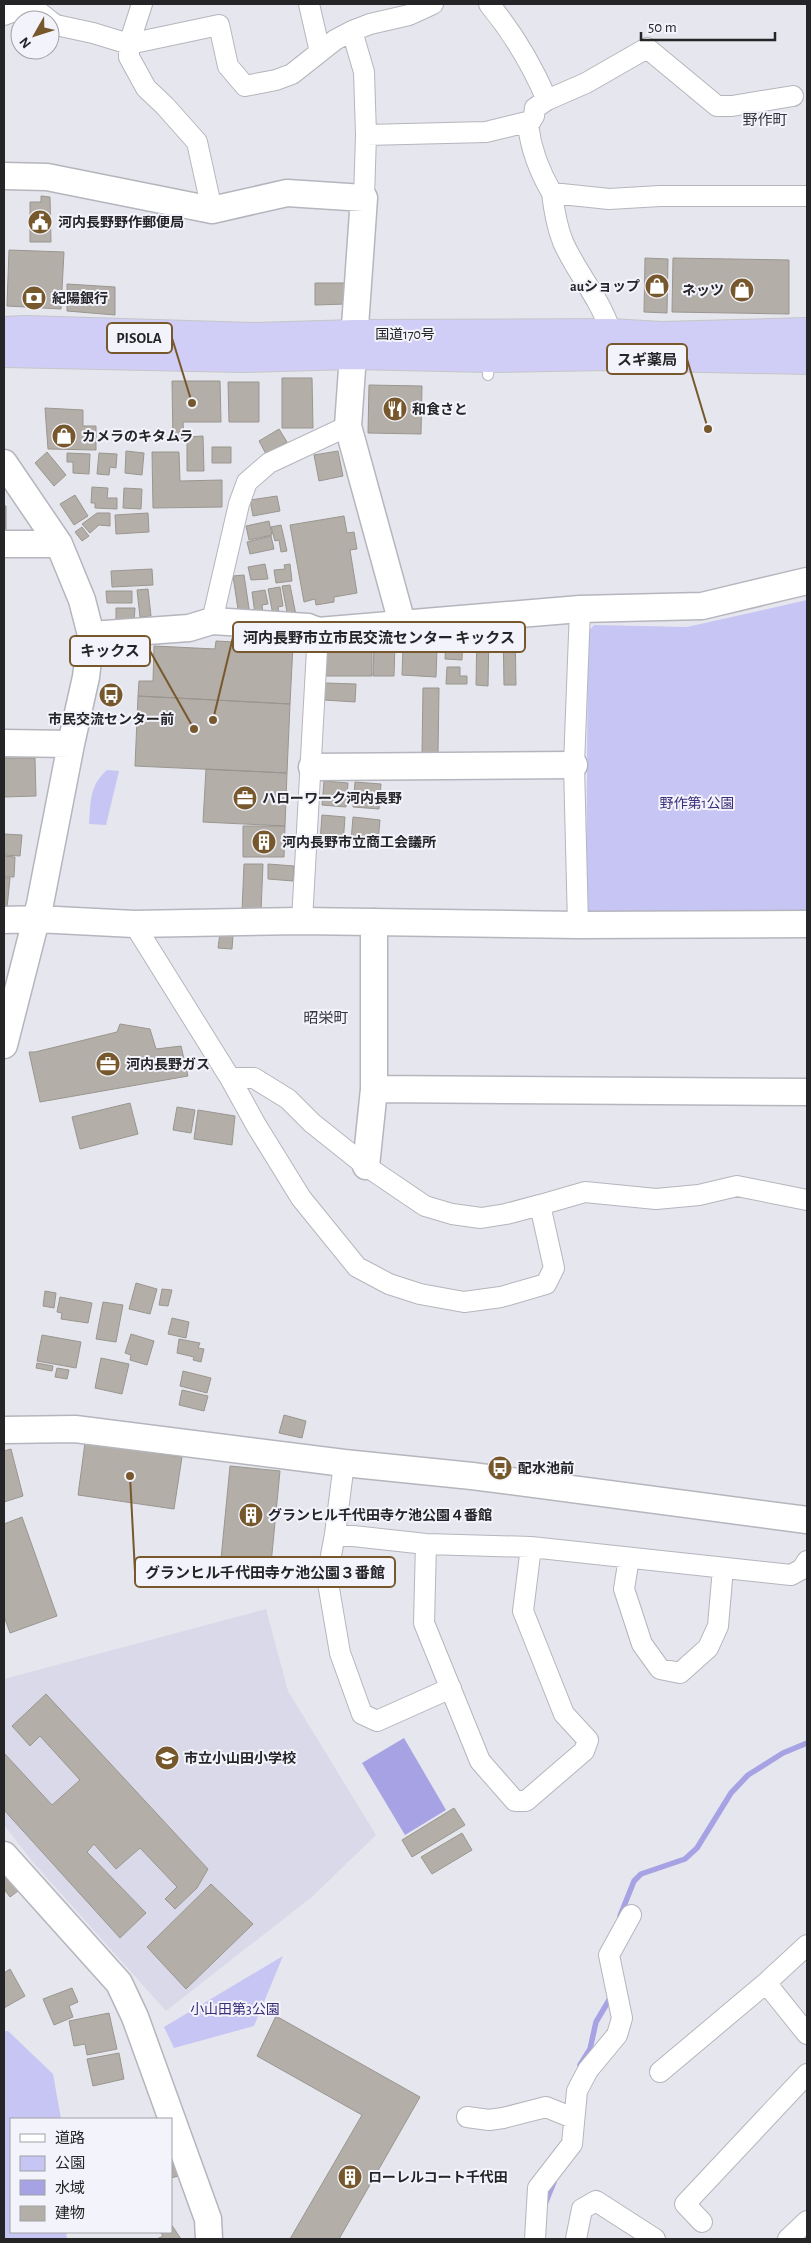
<svg xmlns="http://www.w3.org/2000/svg" width="811" height="2243" font-family="'Alegreya Sans','Noto Sans JP',sans-serif">
<rect width="100%" height="100%" fill="#e6e6ee"/>
<path fill="#d9d9e9" d="M266,1609L288,1691L376,1835L313,1896L166,2011L32,1861L4,1825V1679Z"/>
<path fill="#c7c5f3" d="M807,600V911L586,916L588,632L594,625L687,627Z
M107,770L119,771L106,825L89,824C91,801 89,786 107,770Z
M283,1956L254,2026L174,2048L164,2027Z
M4,2031H8L53,2074L61,2119H11V2232H66L67,2239H4Z"/>
<path fill="#a6a2e4" d="M404,1738L446,1810L405,1835L362,1763Z"/>
<g fill="none" stroke-linecap="round" stroke-linejoin="round">
<path stroke="#a6a2e4" stroke-width="5.5" d="M620,1916L634,1881L641,1874L685,1859L697,1848L731,1793L748,1775L783,1753L807,1743
M580,2065L590,2049L596,2022L612,1995
M545,2204L554,2182"/>
</g>
<path fill="#b3aea7" stroke="#9a968f" d="M41,196L50,197L51,242H30V202H41Z
M9,250L64,252L61,309L7,306Z
M645,258L668,259L667,313L644,312Z
M673,258L789,260V314L672,312Z
M315,283H346V304L315,305Z
M67,284L115,287V315L67,311Z
M282,378H312L313,428H282Z
M172,381H220L221,422H183L184,441H173Z
M228,382H259V422H229Z
M369,385L422,386L421,434L368,433Z
M45,408L83,410V426H96V450L48,449Z
M279,429L287,442L266,454L259,441Z
M203,436L204,471H187V437Z
M212,447H231V463H212Z
M126,451L144,453L142,475L125,473Z
M338,451L343,476L319,481L314,455Z
M47,452L66,475L54,486L35,463Z
M152,452H179L180,481L222,480V507L153,508Z
M67,453L90,454L89,474L73,473V462H67Z
M99,453L117,454L116,468L110,467L109,475L97,474Z
M92,487L108,488L107,498H117V509L95,508V503H91Z
M124,488L142,489L141,509L123,508Z
M75,495L88,516L74,525L60,504Z
M277,496L280,511L253,516L250,500Z
M4,506H6V534H4Z
M97,513H110V526L99,525L90,533L82,524Z
M148,513L149,532L116,534L115,515Z
M344,516L347,533L354,532L357,549L350,550L357,593L334,597V602L316,605L315,599L304,602L290,525Z
M269,521L272,535L249,540L246,526Z
M281,525L287,551L281,552L279,540L275,541L271,527Z
M82,527L89,536L82,541L75,532Z
M271,536L274,549L250,554L247,542Z
M265,564L268,579L251,580L248,567Z
M290,564L292,581L276,583L274,570L285,569L284,565Z
M152,569L153,585L112,587L111,571Z
M244,575L250,615L239,616L233,576Z
M290,585L296,615L288,617L282,586Z
M280,587L283,606L278,607L279,613L273,615L268,589Z
M148,589L151,616L140,617L137,590Z
M265,590L268,604L262,605L263,613L255,614L252,592Z
M106,591H132V603H107Z
M116,608H135L134,622H116Z
M477,628L489,629L488,686L476,685Z
M503,628H515L516,685H504Z
M446,632H463L462,660L445,659Z
M216,641L293,645L290,704L138,696L139,681H153L154,646L215,649Z
M339,641H372V676H326L325,653Z
M374,643H395L394,676H373Z
M403,648L437,649L436,677L402,675Z
M447,667H460V676H467V684H446Z
M325,683L356,684L355,702L324,700Z
M423,688H439L438,753H422Z
M138,696L290,704L287,773L135,766Z
M4,758H35L36,796L4,797Z
M206,769L287,773L285,826L203,822Z
M324,781L348,783L346,807L322,805Z
M355,782L381,784L379,809L353,807Z
M322,815L345,817L343,844L320,842Z
M353,817L380,820L378,843L351,841Z
M243,826H285L284,857H243Z
M4,834L22,835L20,856L4,855Z
M4,856L15,857L14,877H4Z
M244,864H263L261,911H242Z
M268,864L294,866L293,881L268,879Z
M4,878H10L7,908H4Z
M220,933L233,935L232,949L218,948Z
M120,1024L150,1029L156,1049L181,1046L188,1076L40,1102L29,1052H35L117,1032Z
M130,1103L138,1134L80,1149L72,1117Z
M177,1107L195,1110L191,1133L173,1130Z
M198,1110L235,1116L232,1145L194,1139Z
M136,1283L157,1289L150,1314L129,1309Z
M162,1289L172,1290L168,1306L159,1305Z
M45,1291L56,1293L54,1308L43,1306Z
M60,1297L92,1303L88,1323L61,1319L62,1313L57,1312Z
M103,1302L123,1305L116,1342L96,1339Z
M172,1318L189,1322L186,1338L168,1334Z
M131,1334L154,1341L147,1365L130,1360L131,1355L125,1353Z
M42,1335L81,1342L76,1368L37,1361Z
M179,1339L200,1343L198,1348L204,1349L201,1362L193,1360L194,1357L177,1353Z
M101,1358L129,1364L122,1394L95,1388Z
M37,1363L53,1366L52,1371L36,1368Z
M57,1368L69,1370L67,1379L55,1377Z
M183,1371L211,1378L207,1393L180,1386Z
M182,1390L208,1396L204,1411L179,1405Z
M284,1415L306,1421L302,1438L279,1433Z
M85,1443L182,1457L174,1509L78,1495Z
M11,1449L23,1496L4,1502V1451Z
M230,1466L280,1471L271,1564L221,1559Z
M22,1517L57,1616L10,1633L4,1616V1524Z
M46,1694L208,1869L197,1888L175,1909L165,1899L177,1887L140,1848L116,1869L94,1844L87,1852L146,1913L120,1938L4,1810V1753L52,1805L80,1780L40,1736L30,1746L12,1726Z
M454,1808L465,1825L412,1857L402,1840Z
M462,1833L472,1850L432,1874L421,1857Z
M14,1868L26,1885L10,1897L4,1889V1876Z
M211,1884L253,1924L186,1989L147,1947Z
M10,1969L25,1996L4,2008V1973Z
M72,1988L78,2002L69,2006L73,2017L54,2025L43,1999Z
M109,2013L117,2049L87,2055L85,2044L74,2046L69,2021Z
M276,2016L420,2097L339,2239H290L362,2115L257,2056Z
M119,2053L124,2079L93,2086L87,2059Z
M171,2151L185,2174L171,2178Z
M171,2224L181,2239H157L163,2236L160,2232H171Z"/>
<g fill="none" stroke-linecap="round" stroke-linejoin="round">
<defs>
<path id="service" d="M488,375L489,359"/>
<path id="minor" d="M142,4L129,44V57L146,88L165,106L197,142L212,210
M309,4L320,52
M489,4C513,33 532,65 547,100L535,108L534,116L528,125C531,150 539,171 552,193L609,199L660,196H807
M4,15L12,12H39L49,20
M50,21L56,25L93,33L129,44L219,25L228,66L245,86L276,80L292,74L335,40L352,31
M547,100L586,83L647,48L717,106H732L793,96
M366,135L486,132L531,121
M552,193C554,210 557,227 563,242C577,274 601,299 611,333
M364,198L366,135L364,72L352,31L370,24L409,15L433,4
M212,621L239,504L247,482L269,463L348,426
M302,921L318,631
M134,924L230,1078L256,1125L301,1198L357,1267L389,1284L420,1294L464,1302L501,1297L546,1284L554,1268L540,1205L585,1192L656,1199L699,1195L737,1186L807,1200
M578,925L574,765L580,609
M230,1078H254L288,1099L312,1123L366,1166L425,1206L452,1214L481,1218L506,1214L540,1205
M344,1463L335,1534L327,1577L340,1653L362,1714L377,1721L451,1688
M335,1534L426,1544L531,1547L791,1575L802,1569L807,1561
M426,1544L424,1623L480,1761L515,1801H526L584,1751L588,1740L564,1714L523,1611L531,1547
M629,1558L624,1589L642,1644L660,1669L680,1673L708,1648L718,1626L723,1568
M766,1983L807,2034
M660,2072L766,1983L807,1945
M467,2117L489,2120L503,2118L546,2107L573,2118
M702,2222L685,2204L807,2074
M535,2239L538,2188L572,2144L577,2091L588,2070L617,2035L622,2018L609,1955L631,1915
M576,2239L582,2209L596,2201L655,2239
M788,2239L807,2221"/>
<path id="tertiary" d="M4,176L47,177L212,210L287,193L364,198L348,426L402,623
M4,463L59,544L82,600L91,635L86,677L71,744L40,904L4,1045
M4,544H59
M91,635L189,628L212,621L308,627L318,631L580,609L702,606L807,581
M4,743L71,744
M312,767L574,765
M4,920L37,919L134,924L302,921L578,925L807,924
M374,1089L807,1092
M366,1166L374,1089V922
M4,1430L75,1429L344,1463L472,1476L807,1520
M4,1855L119,1983L135,2017L208,2219L209,2239"/>
<path id="trunk" d="M4,331L26,330L254,337L355,334L611,333L661,336L807,332
M4,353L242,358L353,355L489,358L608,356L807,360"/>
</defs>
<use href="#service" stroke="#b5b5bd" stroke-width="12"/>
<use href="#minor" stroke="#b5b5bd" stroke-width="22"/>
<use href="#tertiary" stroke="#b5b5bd" stroke-width="29"/>
<use href="#trunk" stroke="#c6c6c7" stroke-width="30"/>
<use href="#service" stroke="#fff" stroke-width="10"/>
<use href="#minor" stroke="#fff" stroke-width="20"/>
<use href="#tertiary" stroke="#fff" stroke-width="26"/>
<use href="#trunk" stroke="#d0cef6" stroke-width="28"/>
</g>
<defs>
<symbol id="civic-disc" viewBox="-11 -11 22 22"><circle r="9.5" fill="#76582c" stroke="#f3f3fb"/><path d="M-.6-6.5H3V-4.5H.6V-3L4-1V1h2V6H-6V1h2V-1L-.6-3ZM-1.2 2.5V6h2.4V2.5Z" fill="#fff"/></symbol>
<symbol id="shop-disc" viewBox="-11 -11 22 22"><circle r="9.5" fill="#76582c" stroke="#f3f3fb"/><path d="M-5-2.5h2.3a2.7 3.5 0 0 1 5.4 0H5L5.5 6h-11ZM-1.5-2.5h3a1.5 2.3 0 0 0-3 0Z" fill="#fff"/></symbol>
<symbol id="bank-disc" viewBox="-11 -11 22 22"><circle r="9.5" fill="#76582c" stroke="#f3f3fb"/><path d="M-6-4H6V4H-6ZM0-2.3a2.3 2.3 0 1 0 0 4.6a2.3 2.3 0 1 0 0-4.6Z" fill="#fff"/></symbol>
<symbol id="restaurant-disc" viewBox="-11 -11 22 22"><circle r="9.5" fill="#76582c" stroke="#f3f3fb"/><path d="M-5-6h1v4h1v-4h1v4h1v-4h1v5L-1.5 .5V6h-2V.5L-5-1ZM5-6V6H3V1.5H1.5Q1.5-4 5-6Z" fill="#fff"/></symbol>
<symbol id="bus-disc" viewBox="-11 -11 22 22"><circle r="9.5" fill="#76582c" stroke="#f3f3fb"/><path d="M-5-6H5V4H4V6H2V4H-2V6H-4V4H-5ZM-3.5-4V0h7V-4ZM-3.5 1.2v1.5H-2V1.2ZM2 1.2v1.5H3.5V1.2Z" fill="#fff"/></symbol>
<symbol id="office-disc" viewBox="-11 -11 22 22"><circle r="9.5" fill="#76582c" stroke="#f3f3fb"/><path d="M-6-3h4V-5.5h4V-3h4V5H-6ZM-1-4.5V-3h2v-1.5ZM-6 0V1H6V0Z" fill="#fff"/></symbol>
<symbol id="building-disc" viewBox="-11 -11 22 22"><circle r="9.5" fill="#76582c" stroke="#f3f3fb"/><path d="M-4-6H4V6H1V3H-1V6H-4ZM-2.5-4.3h1.7v1.8h-1.7ZM.8-4.3h1.7v1.8H.8ZM-2.5-1h1.7V.8h-1.7ZM.8-1h1.7V.8H.8Z" fill="#fff"/></symbol>
<symbol id="school-disc" viewBox="-11 -11 22 22"><circle r="9.5" fill="#76582c" stroke="#f3f3fb"/><path d="M0-5L7-2L0 1L-7-2ZM-4 1L0 2.5L4 1V4Q0 6-4 4Z" fill="#fff"/></symbol>
</defs>
<g fill-rule="evenodd">
<use href="#civic-disc" x="26" y="208" width="28" height="28"/>
<use href="#shop-disc" x="643" y="272" width="28" height="28"/>
<use href="#shop-disc" x="728" y="276" width="28" height="28"/>
<use href="#bank-disc" x="20" y="284" width="28" height="28"/>
<use href="#restaurant-disc" x="381" y="395" width="28" height="28"/>
<use href="#shop-disc" x="50" y="422" width="28" height="28"/>
<use href="#bus-disc" x="97" y="681" width="28" height="28"/>
<use href="#office-disc" x="231" y="784" width="28" height="28"/>
<use href="#building-disc" x="250" y="828" width="28" height="28"/>
<use href="#office-disc" x="94" y="1050" width="28" height="28"/>
<use href="#bus-disc" x="486" y="1454" width="28" height="28"/>
<use href="#building-disc" x="237" y="1501" width="28" height="28"/>
<use href="#school-disc" x="153" y="1744" width="28" height="28"/>
<use href="#building-disc" x="336" y="2163" width="28" height="28"/>
</g>
<g text-anchor="middle" stroke-width="4" stroke-linejoin="round" paint-order="stroke">
<g font-size="14" font-weight="bold" fill="#252528" stroke="#f3f3fb" text-anchor="start">
<text x="58" y="227">河内長野野作郵便局</text>
<text x="640" y="291" text-anchor="end">auショップ</text>
<text x="724" y="295" text-anchor="end">ネッツ</text>
<text x="52" y="303">紀陽銀行</text>
<text x="412" y="414">和食さと</text>
<text x="82" y="441">カメラのキタムラ</text>
<text x="111" y="724" text-anchor="middle">市民交流センター前</text>
<text x="262" y="803">ハローワーク河内長野</text>
<text x="282" y="847">河内長野市立商工会議所</text>
<text x="126" y="1069">河内長野ガス</text>
<text x="518" y="1473">配水池前</text>
<text x="268" y="1520">グランヒル千代田寺ケ池公園４番館</text>
<text x="184" y="1763">市立小山田小学校</text>
<text x="368" y="2182">ローレルコート千代田</text>
</g>
<g font-size="14" fill="#252528" stroke="#f3f3fb">
<text x="405" y="339">国道170号</text>
</g>
<g font-size="14" fill="#3b2d79" stroke="#f3f3fb">
<text x="697" y="808">野作第1公園</text>
<text x="235" y="2014">小山田第3公園</text>
</g>
<g font-size="15" fill="#36363c" stroke="#f3f3fb">
<text x="765" y="125">野作町</text>
<text x="326" y="1023">昭栄町</text>
</g>
</g>
<path fill="none" stroke="#76582c" stroke-width="2" d="M192 403L172 338M708 429L687 359M213 720L233 637M194 729L150 651M130 1476L135 1572"/>
<g fill="#76582c" stroke="#f3f3fb" stroke-width="2">
<circle cx="192" cy="403" r="5"/>
<circle cx="708" cy="429" r="5"/>
<circle cx="213" cy="720" r="5"/>
<circle cx="194" cy="729" r="5"/>
<circle cx="130" cy="1476" r="5"/>
</g>
<g fill="#f3f3fb" stroke="#76582c" stroke-width="2">
<rect x="107" y="323" width="65" height="30" rx="5"/>
<rect x="607" y="344" width="80" height="30" rx="5"/>
<rect x="233" y="622" width="292" height="30" rx="5"/>
<rect x="70" y="636" width="80" height="30" rx="5"/>
<rect x="135" y="1557" width="260" height="30" rx="5"/>
</g>
<g font-size="15" text-anchor="middle" font-weight="bold" fill="#252528">
<text x="139" y="343">PISOLA</text>
<text x="647" y="365">スギ薬局</text>
<text x="379" y="643">河内長野市立市民交流センター キックス</text>
<text x="110" y="656">キックス</text>
<text x="265" y="1578">グランヒル千代田寺ケ池公園３番館</text>
</g>
<rect width="811" height="2243" fill="none" stroke="#252528" stroke-width="10"/>
<rect x="10" y="2118" width="162" height="115" fill="#f3f3fb" stroke="#a1a1a7"/>
<rect x="20" y="2134" width="25" height="8" fill="#ffffff" stroke="#a1a1a7"/>
<text x="55" y="2143" font-size="15" fill="#252528">道路</text>
<rect x="20" y="2156" width="25" height="15" fill="#c7c5f3" stroke="#a1a1a7"/>
<text x="55" y="2168" font-size="15" fill="#252528">公園</text>
<rect x="20" y="2180" width="25" height="15" fill="#a6a2e4" stroke="#a1a1a7"/>
<text x="55" y="2193" font-size="15" fill="#252528">水域</text>
<rect x="20" y="2206" width="25" height="15" fill="#b3aea7" stroke="#a1a1a7"/>
<text x="55" y="2218" font-size="15" fill="#252528">建物</text>
<g transform="translate(35 35) rotate(231)"><circle r="24" fill="#f3f3fb" stroke="#a1a1a7"/>
<path d="M0-4L9 19L0 12L-9 19Z" fill="#76582c"/>
<text y="-8" font-size="14" font-weight="bold" text-anchor="middle" fill="#252528">N</text>
</g>
<path d="M641 32v8h134v-8" fill="none" stroke="#252528" stroke-width="2.5"/>
<text x="648" y="32" font-size="15" fill="#252528" stroke="#f3f3fb" stroke-width="4" paint-order="stroke">50 m</text>
</svg>
